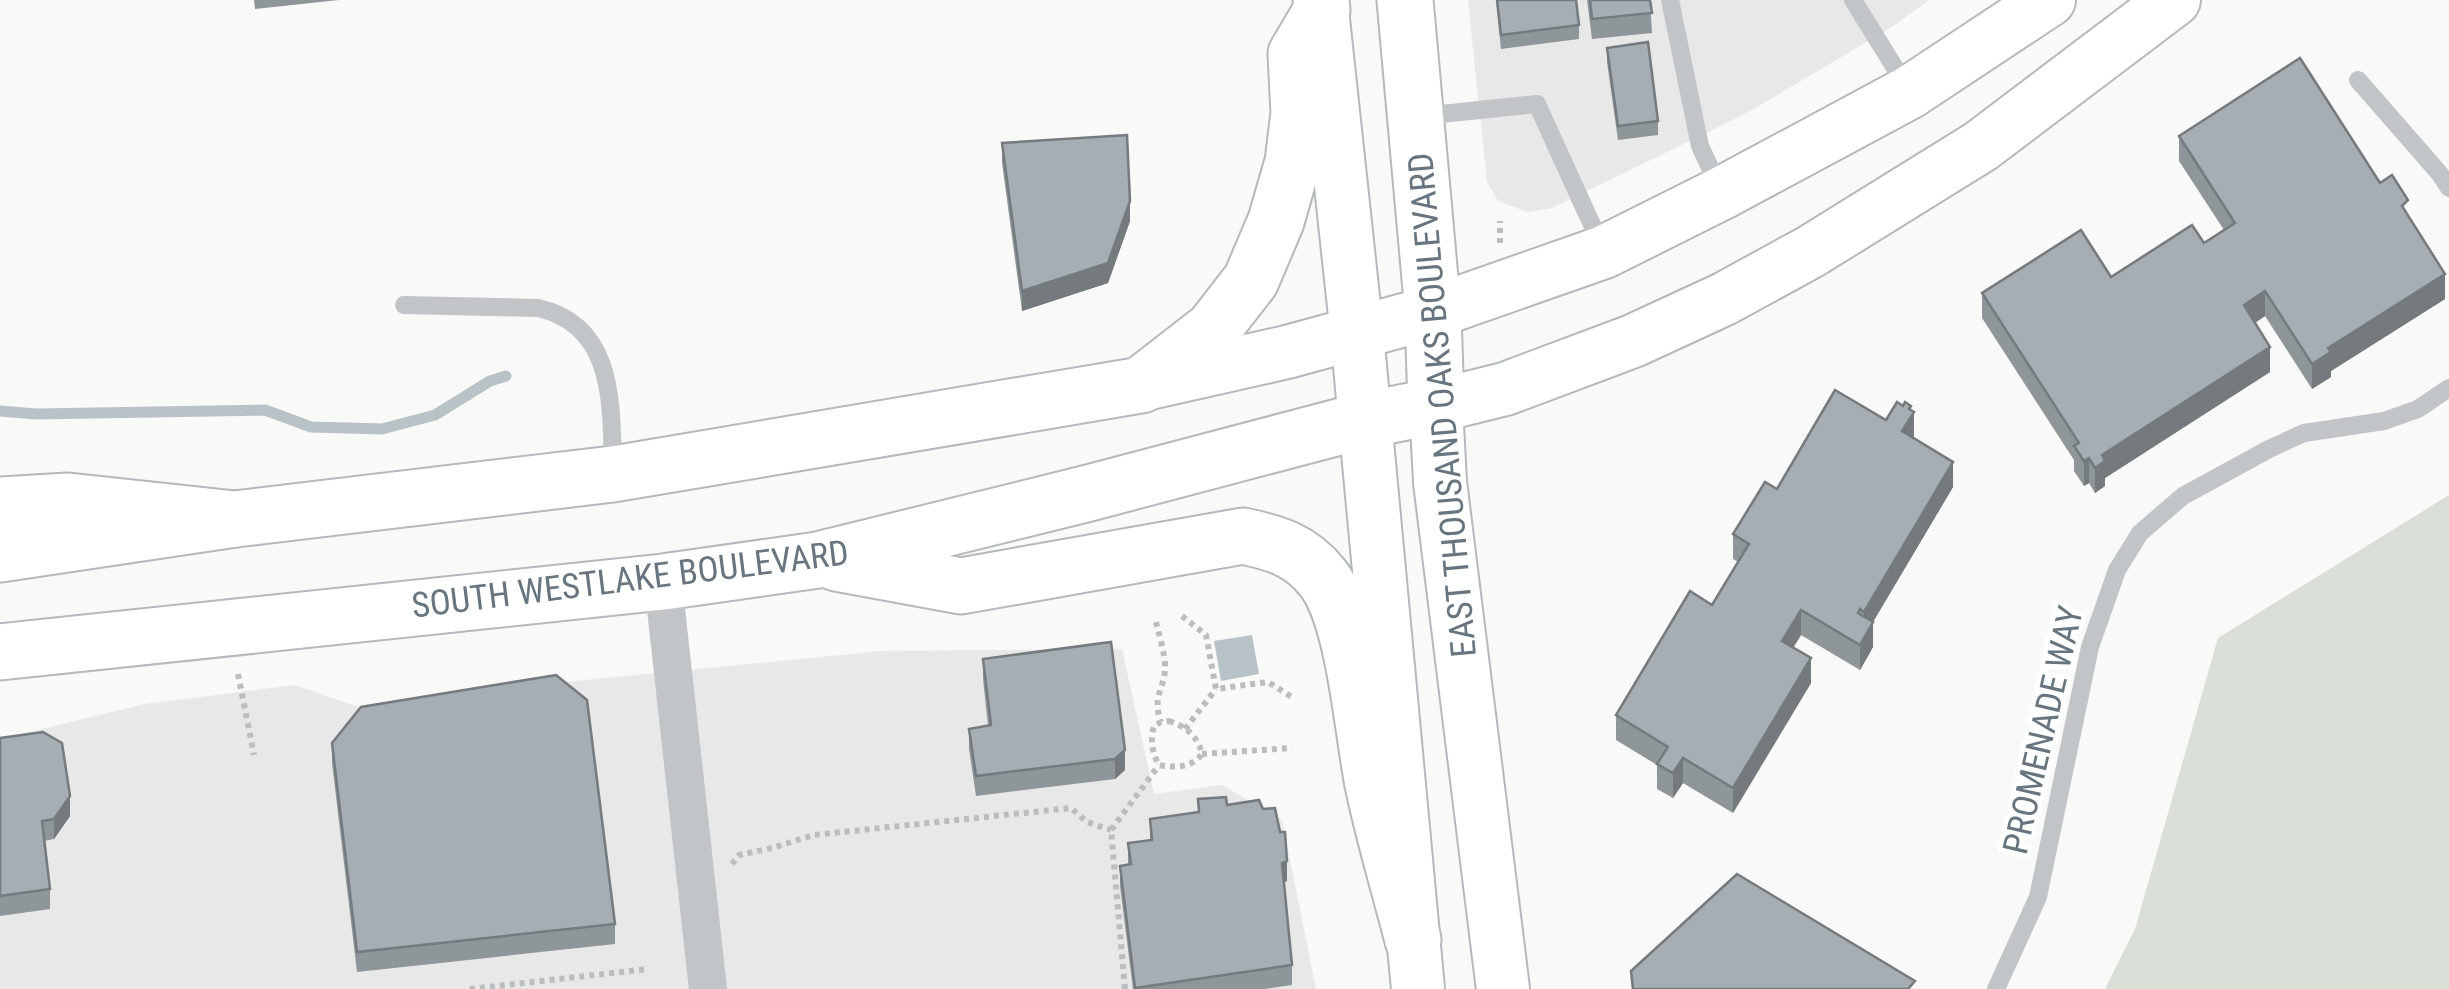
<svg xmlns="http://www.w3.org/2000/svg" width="2449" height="989" font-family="'Roboto Condensed',sans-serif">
<rect width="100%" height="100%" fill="#f9f9f7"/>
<path fill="#e7e8e7" d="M1468,0H1929L1892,27L1745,114L1552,208L1527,212L1498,201L1487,182Z
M1122,649L1154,794L1222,785L1282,820L1316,989H0V739L145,704L295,685L358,707L555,683L881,651Z"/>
<path fill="#d9ded6" d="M2449,495V989H2105L2135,929L2218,638Z"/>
<path fill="#b8c3c7" d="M1252,635L1259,674L1221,681L1214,641Z"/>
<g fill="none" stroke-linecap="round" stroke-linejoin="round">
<path stroke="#b8c3c7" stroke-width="11" d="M0,411L36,414L265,410L311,427L382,429L435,415L490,381L506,376"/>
<defs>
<path id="secondary" d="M1322,10L1357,334L1418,989
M1141,385L1287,352L1433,312L1604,252L1722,193L1910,92L2049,0
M1503,989L1440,482L1436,406L1505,389L1633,341L1724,299L1810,252L1981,146L2174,0"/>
<path id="primary" d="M0,554L235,519L613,474L1141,385L1213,329L1251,280L1276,221L1293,162L1299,113L1296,54L1322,10L1321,0
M836,563L961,586L1243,536C1276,543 1300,550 1322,577C1355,618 1362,730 1373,784C1384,837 1400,889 1413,940
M0,652L663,582L818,560L1089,493L1365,420L1436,406L1433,312L1405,0"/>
<path id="motorway" d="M0,505L68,501L235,519"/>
</defs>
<use href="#secondary" stroke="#b3b9bd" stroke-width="56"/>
<use href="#primary" stroke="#b4b9bc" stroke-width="59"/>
<use href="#motorway" stroke="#b4b8bb" stroke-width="59"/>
<path stroke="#bbbec0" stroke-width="6" stroke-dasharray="5 5" stroke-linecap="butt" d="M1500,243V221
M1182,616L1206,635L1216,689L1268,682L1295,699
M1156,622C1159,635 1164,650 1165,664C1166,689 1151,694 1161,722
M238,674L254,755
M1169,721C1185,726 1198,736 1202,754C1192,768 1175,768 1159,765C1152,753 1150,739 1154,726L1161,722Z
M1185,729L1216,689
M1202,754L1292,748
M732,864L739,855L772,848L814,835L1071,808L1087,822L1111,830
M470,989L648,969
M1125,989L1111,830L1159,765"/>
<path stroke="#c1c5c8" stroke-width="18" d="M1670,0L1700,146L1719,187
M1853,0L1908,89
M2358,80L2440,174L2449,188
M1422,116L1537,104L1603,249
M404,305L538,308C615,325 611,404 613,468
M1996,989L2038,897L2090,647L2117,570L2140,533L2183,496L2269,449L2304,433L2384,421L2418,409L2449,388"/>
<path stroke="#c1c5c8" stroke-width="38" d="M663,582L708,989"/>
<use href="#secondary" stroke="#fff" stroke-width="52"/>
<use href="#primary" stroke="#fff" stroke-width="55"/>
<use href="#motorway" stroke="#fff" stroke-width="55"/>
</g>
<path fill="#8f969a" d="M254,0H339L255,9Z
M1496,0L1579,25V39L1501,49Z
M1587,0H1650L1652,33L1592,39Z
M1607,48L1658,121V135L1618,140L1607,62Z
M2179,136L2380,183L2408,215L2445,299L2331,371V377L2312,389L2265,316L2255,323L2270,372L2105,478V486L2095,493L2089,483L2084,486L2074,471V460L1982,318V293L2111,277L2204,243L2224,230L2179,161Z
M1002,143L1130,221L1108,283L1022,311L1002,163Z
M1911,410L1913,438L1953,487L1873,622V647L1860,670L1801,635L1793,648L1811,683L1733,813L1683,783L1673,798L1657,789V765L1616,740V715L1712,605L1738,562L1733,559V534L1777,489L1886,420Z
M1111,642L1125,770L1115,779L976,796L969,749V729L988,725L983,679V659Z
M0,738L70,816L54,839L44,841L50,889V909L0,916Z
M332,743L615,924V944L357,972L332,763Z
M1198,799L1227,805L1287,881L1284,882L1292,965V985L1265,989H1133L1120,886V866L1128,865V843L1150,840V819L1198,812Z"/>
<path fill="#747a7d" d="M1130,201V221L1108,283L1022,311V291Z
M2445,274V299L2331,371V377L2312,389V364L2328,348Z
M2265,291V316L2244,330V305Z
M2270,347V372L2105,478V486L2095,493V468L2102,455Z
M1911,406V416L1914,412V437L1902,456V431Z
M2089,458V483L2084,486V461Z
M1953,462V487L1864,637V612Z
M1801,610V635L1782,666V641Z
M1873,622V647L1860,670V645Z
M1811,658V683L1733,813V788Z
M1125,750V770L1115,779V759Z
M1683,758V783L1673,798V773Z
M70,796V816L54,839V819Z
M1287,861V881L1282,883V863Z"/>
<path fill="#a6aeb3" stroke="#747a7d" stroke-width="2.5" d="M1497,0H1576L1579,25L1501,35Z
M1590,0H1650L1652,13L1592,19Z
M1648,42L1658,121L1618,126L1607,48Z
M2300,58L2380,183L2392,175L2408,200L2402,206L2445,274L2328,348L2331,352L2312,364L2265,291L2244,305L2270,347L2102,455L2105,461L2095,468L2089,458L2084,461L2074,446L2079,443L1982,293L2081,230L2111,277L2192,225L2204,243L2235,223L2179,136Z
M1127,135L1130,201L1108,263L1022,291L1002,143Z
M1835,390L1886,420L1897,402L1903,406L1905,402L1911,406L1909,409L1914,412L1902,431L1953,462L1864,612L1860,609L1858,613L1873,622L1860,645L1801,610L1782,641L1811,658L1733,788L1683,758L1673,773L1657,764L1668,747L1616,715L1690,591L1712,605L1749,544L1733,534L1765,482L1777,489Z
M1111,642L1125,750L1115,759L976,776L969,729L991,725L983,659Z
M556,675L587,700L615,924L357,952L332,743L361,707Z
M43,732L62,743L70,796L54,819L42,821L50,889L0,896V738Z
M1226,797L1227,805L1259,800L1263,809L1275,808L1280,832H1285L1287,861L1282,863L1292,965L1135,988L1120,866L1131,864L1128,843L1152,840L1150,819L1199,812L1198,799Z
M1737,874L1915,981L1908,989H1633L1631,971Z"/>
<g text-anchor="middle" stroke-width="10" stroke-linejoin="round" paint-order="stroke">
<g font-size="35" fill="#66757f" stroke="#fff">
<text transform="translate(1442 405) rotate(-95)" y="12">EAST THOUSAND OAKS BOULEVARD</text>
<text transform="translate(630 579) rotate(-7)" y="12">SOUTH WESTLAKE BOULEVARD</text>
<text transform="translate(2043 730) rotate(-77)" y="12">PROMENADE WAY</text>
</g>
</g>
</svg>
